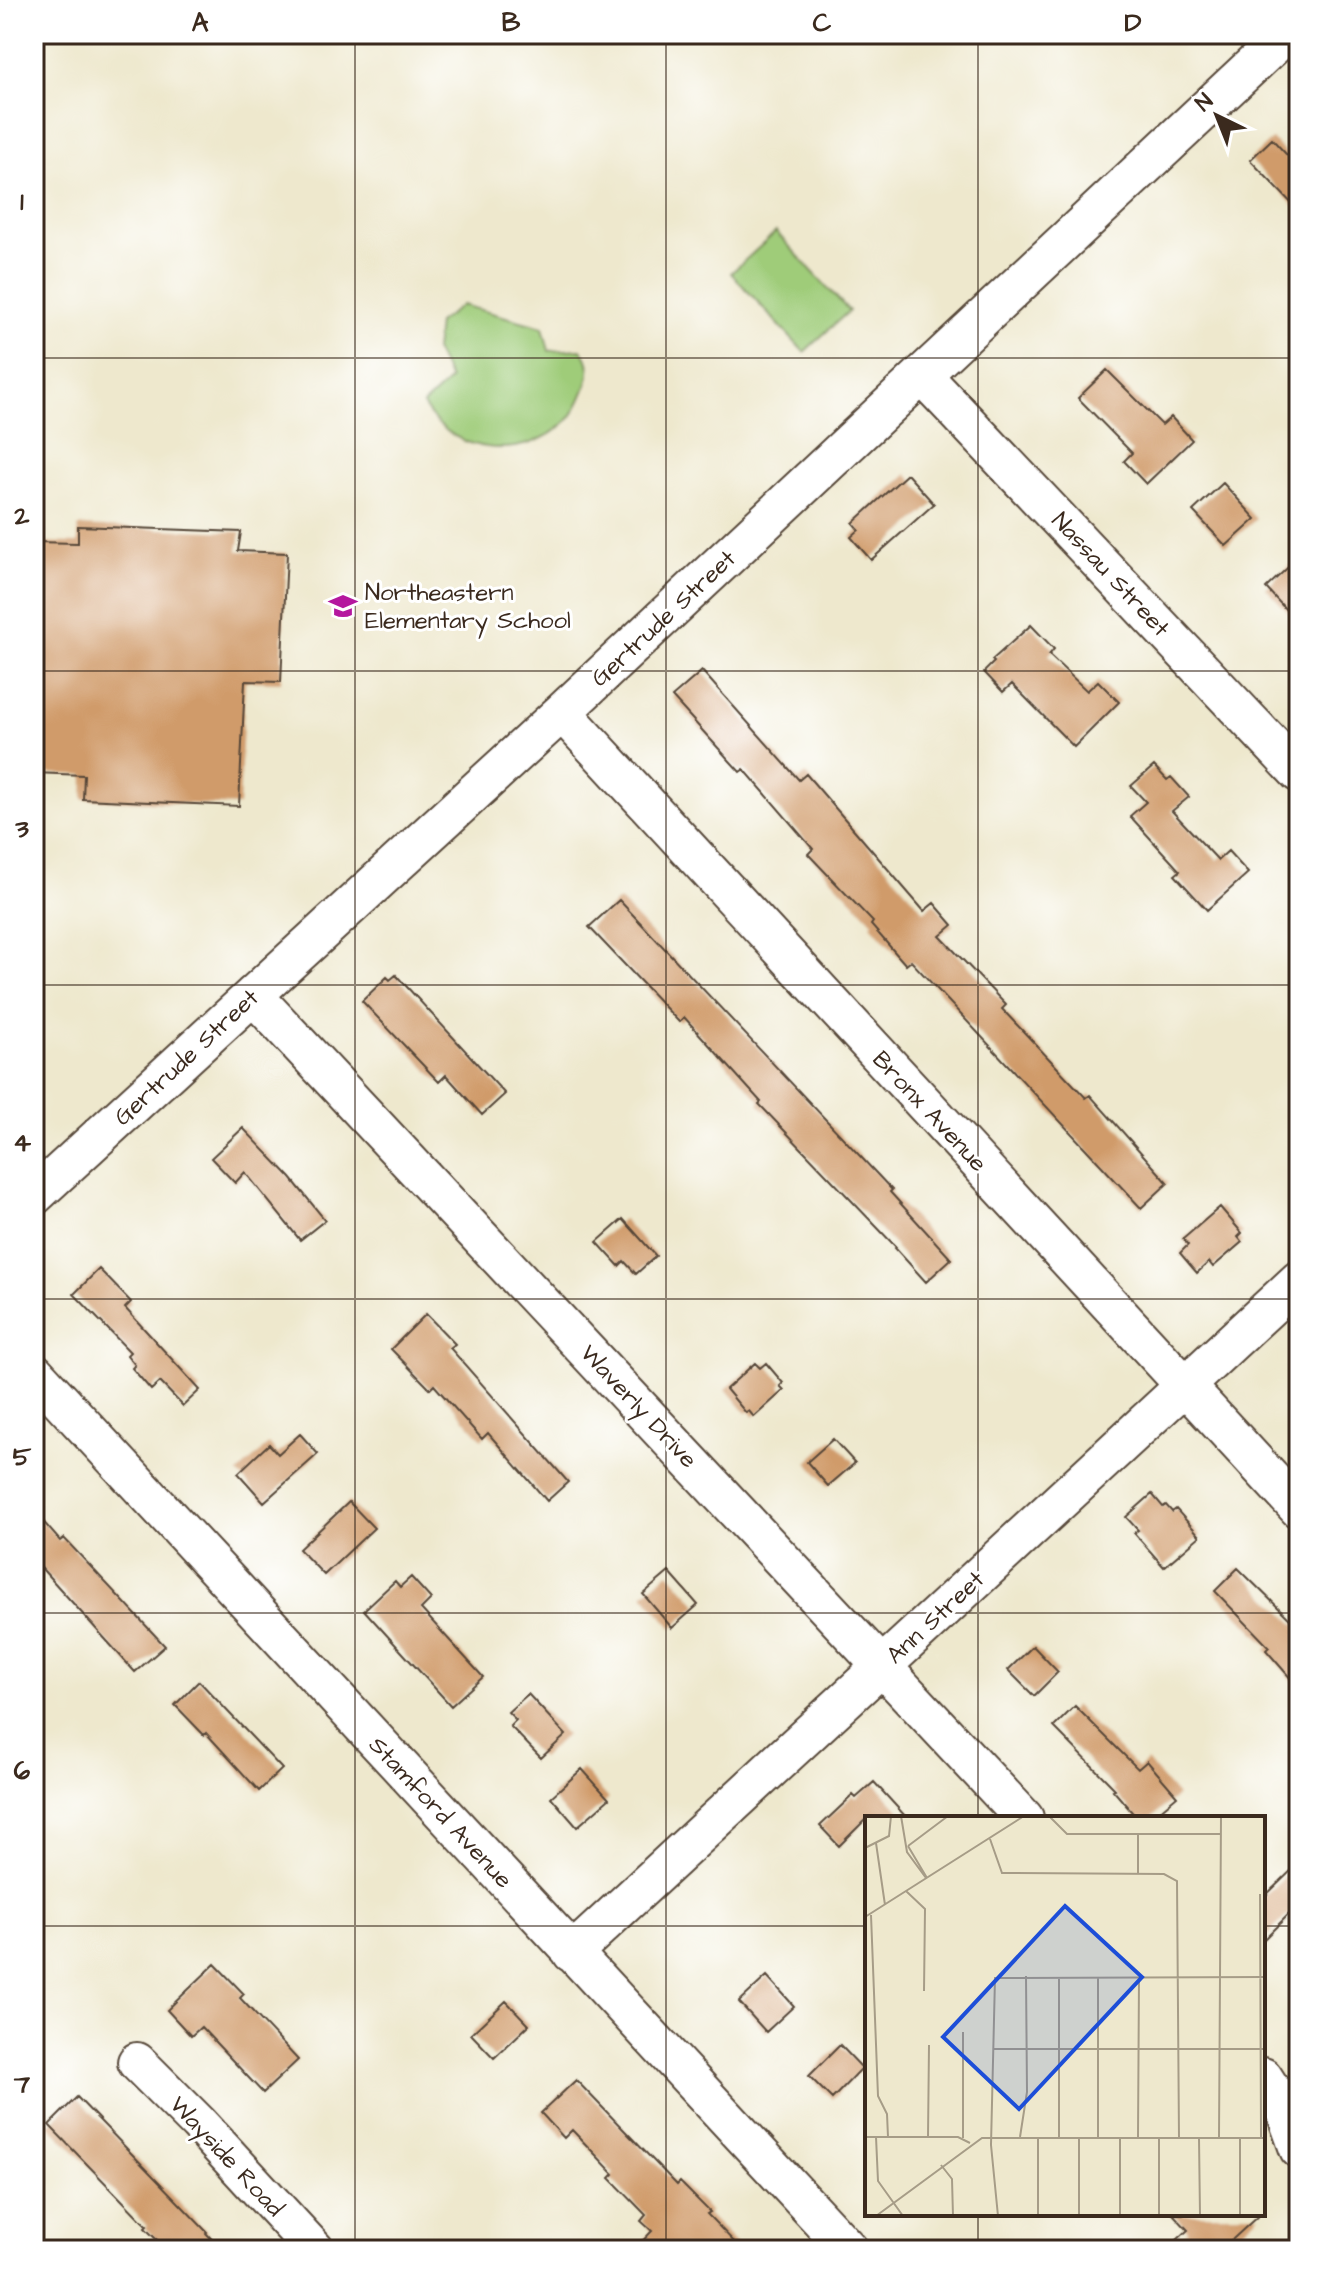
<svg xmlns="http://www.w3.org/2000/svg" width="1333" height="2284" font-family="'Architects Daughter',sans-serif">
<rect width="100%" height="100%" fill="#fff"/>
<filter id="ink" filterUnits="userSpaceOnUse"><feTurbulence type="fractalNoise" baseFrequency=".0125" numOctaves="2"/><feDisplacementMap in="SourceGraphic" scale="16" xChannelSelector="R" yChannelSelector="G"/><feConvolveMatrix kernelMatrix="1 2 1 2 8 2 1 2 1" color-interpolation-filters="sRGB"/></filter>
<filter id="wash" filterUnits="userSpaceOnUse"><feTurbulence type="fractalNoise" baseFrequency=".006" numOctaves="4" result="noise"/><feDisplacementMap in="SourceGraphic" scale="32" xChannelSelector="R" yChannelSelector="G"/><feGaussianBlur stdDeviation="1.8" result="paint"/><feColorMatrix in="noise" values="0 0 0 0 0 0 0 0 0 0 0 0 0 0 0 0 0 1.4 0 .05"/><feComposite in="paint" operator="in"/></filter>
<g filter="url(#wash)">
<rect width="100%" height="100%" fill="#eee8cd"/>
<path fill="#9fcc79" stroke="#6d7b4c" stroke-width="2" d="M776,232L849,311L804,352L731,273Z
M462,305L543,327L549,351L581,349C591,362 591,373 585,389C581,399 575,413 567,421C524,462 454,456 423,405L450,380L435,350L438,323Z"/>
<g id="blocks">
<path fill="#d09b6b" d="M1272,139L1299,168V211L1250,160Z
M1107,370L1162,425L1171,417L1192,440L1146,484L1124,461L1132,453L1078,398Z
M907,474L934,504L871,560L851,537L859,530L853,523Z
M1223,483L1256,519L1226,546L1193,511Z
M78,526L241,532L238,551L287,553L281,682L245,681L239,806L83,799L84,775L34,773V542L78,543Z
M1299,557V624L1266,588Z
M1031,625L1054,649L1049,655L1087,691L1098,681L1119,702L1074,747L1012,684L1003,692L984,672L994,662L992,660Z
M702,671L799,780L806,774L924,911L934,903L953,925L940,936L1006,1005L1002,1009L1086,1098L1090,1095L1168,1183L1141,1208L911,961L906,965L871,925L873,922L808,854L813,849L744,769L740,772L730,761L672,697Z
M1154,766L1167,780L1171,777L1189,797L1172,811L1218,860L1228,851L1248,873L1207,910L1175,875L1180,871L1130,816L1146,802L1131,786Z
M619,900L892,1190L890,1192L951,1259L926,1282L895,1248L896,1247L759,1104L761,1102L684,1017L679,1022L589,927Z
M396,975L505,1094L482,1115L446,1075L439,1082L362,1001L387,977L390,980Z
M243,1128L291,1178L325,1220L300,1240L245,1172L235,1183L211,1158Z
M1220,1207L1242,1233L1238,1237L1242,1242L1213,1267L1209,1262L1197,1273L1180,1253L1188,1245L1183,1239Z
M623,1219L656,1256L636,1274L624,1261L619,1266L597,1242Z
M99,1269L131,1302L125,1308L200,1390L183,1406L160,1382L151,1390L132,1368L135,1365L127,1355L130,1352L74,1294Z
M426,1314L455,1344L450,1348L568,1482L547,1501L488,1433L482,1439L434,1385L430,1389L391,1349Z
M755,1363L760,1368L766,1363L783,1383L780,1386L784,1390L754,1417L749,1411L746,1413L726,1389Z
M300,1434L318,1454L264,1502L238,1473L269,1444L278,1454Z
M833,1439L855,1463L828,1486L807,1462Z
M1152,1494L1163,1507L1166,1505L1172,1512L1176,1509L1200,1536L1164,1567L1134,1533L1138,1530L1126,1517Z
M349,1502L374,1528L324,1575L299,1549Z
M34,1511L60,1541L64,1538L165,1646L135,1672L34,1560Z
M1238,1568L1295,1624L1299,1620V1688L1266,1650L1269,1647L1215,1591Z
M669,1572L698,1605L672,1628L643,1594Z
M411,1577L431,1599L421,1609L483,1677L451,1706L364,1610L395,1581L400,1587Z
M1033,1646L1058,1672L1034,1696L1008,1670Z
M199,1681L282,1769L259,1791L206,1733L204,1735L175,1705Z
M528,1694L566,1735L541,1758L510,1726L516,1720L508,1712Z
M1075,1706L1138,1769L1147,1761L1177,1796L1151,1818H1137L1113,1790L1115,1789L1054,1727Z
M582,1769L609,1799L577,1827L551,1797Z
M874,1782L907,1818H867L839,1846L820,1826L853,1795L856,1798Z
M1299,1863V1904L1263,1940V1898Z
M215,1964L244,1994L240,1998L298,2060L263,2093L201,2027L191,2036L167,2010Z
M767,1976L794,2006L766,2032L739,2002Z
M506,2001L529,2025L494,2058L471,2034Z
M840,2045L862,2068L832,2099L809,2076Z
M576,2080L677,2185L680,2182L710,2212L707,2214L742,2250H634L652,2231L641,2221L646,2215L610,2178L614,2174L572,2130L564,2138L541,2113Z
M77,2097L207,2232L206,2233L222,2250H167L145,2228L147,2226L49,2125Z
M1173,2214H1260L1221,2250H1166L1188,2230Z"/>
</g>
</g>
<g filter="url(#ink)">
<use href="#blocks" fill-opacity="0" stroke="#564638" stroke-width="2"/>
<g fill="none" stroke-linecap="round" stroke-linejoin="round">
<defs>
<path id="minor" d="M922,375L1299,773
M562,712L1299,1509
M253,995L1024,1818
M34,1196L562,712L1286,34
M34,1372L849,2250
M572,1953L1299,1280
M137,2062L198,2123L315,2250
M1263,2077L1286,2113L1299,2149"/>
</defs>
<use href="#minor" stroke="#564638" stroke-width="42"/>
<use href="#minor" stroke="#fff" stroke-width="38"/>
</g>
</g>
<path fill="none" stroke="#3b2a1e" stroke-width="2" stroke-opacity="0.55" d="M355,34V2250M666,34V2250M978,34V1818M34,358H1299M34,671H1299M34,985H1299M34,1299H1299M34,1613H1299M34,1926H867M1263,1926H1299M978,2214V2250"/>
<defs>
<symbol id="school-bare" viewBox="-9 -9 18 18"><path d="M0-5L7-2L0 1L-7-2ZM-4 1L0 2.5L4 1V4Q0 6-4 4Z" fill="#b5179e" stroke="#fff" stroke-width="2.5" paint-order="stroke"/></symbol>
</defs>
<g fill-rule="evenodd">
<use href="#school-bare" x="323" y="586" width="40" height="40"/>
</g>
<g text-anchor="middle" stroke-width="6" stroke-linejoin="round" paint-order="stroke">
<g font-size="24" fill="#3b2a1e" stroke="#fff">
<text transform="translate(1111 574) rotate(47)" y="8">Nassau Street</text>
<text transform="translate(663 618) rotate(-43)" y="8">Gertrude Street</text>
<text transform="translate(186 1057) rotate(-43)" y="8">Gertrude Street</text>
<text transform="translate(930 1111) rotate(47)" y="8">Bronx Avenue</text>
<text transform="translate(639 1406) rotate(47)" y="8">Waverly Drive</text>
<text transform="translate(935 1617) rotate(-43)" y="8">Ann Street</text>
<text transform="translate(441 1812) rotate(47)" y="8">Stamford Avenue</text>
<text transform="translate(227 2156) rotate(47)" y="8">Wayside Road</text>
</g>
<g font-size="24" fill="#3b2a1e" stroke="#fff" text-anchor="start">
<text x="365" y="600">Northeastern<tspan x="365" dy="28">Elementary School</tspan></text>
</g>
</g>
<g transform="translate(865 1816)">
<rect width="400" height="400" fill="#eee8cd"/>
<path fill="none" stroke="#a69c87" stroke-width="2" d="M36,0L42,36L61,62M184,0L202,18H355M273,18V58M125,23L137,57L299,58L312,65L314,322M11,27L20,89M43,30L83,0M43,30L62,62M0,32L24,20L26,0M41,75L60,93L59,175M395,78L396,322M6,99L13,280L22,298L23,321M0,101L159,0M233,161V321M98,216V322M128,233H400M0,321H93L105,327M11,321L13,365L38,400M63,321L64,229M155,321L162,276L161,160M173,321V400M194,321V161M214,321V400M273,321L274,161M294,321V400M334,322L335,400M354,322L356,0M375,322V400M76,349L87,363L88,400M11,400L117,322H400M133,400L126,329L130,162L400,161M255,400V321"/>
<path fill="#1d4ed8" fill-opacity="0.15" stroke="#1d4ed8" stroke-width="4" d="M200,90L277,161L154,293L78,221Z"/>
<rect width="400" height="400" fill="none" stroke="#3b2a1e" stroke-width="4"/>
</g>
<rect width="1333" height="2284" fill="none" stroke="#fff" stroke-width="88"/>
<g transform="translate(1217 116) rotate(317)" stroke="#ffffff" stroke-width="6" paint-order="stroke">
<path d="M0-6L14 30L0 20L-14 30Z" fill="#3b2a1e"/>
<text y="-12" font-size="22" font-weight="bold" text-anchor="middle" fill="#3b2a1e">N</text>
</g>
<rect x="44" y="44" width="1245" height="2196" fill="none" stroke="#3b2a1e" stroke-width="3"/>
<g font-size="26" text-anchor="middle" font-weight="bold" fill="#3b2a1e">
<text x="200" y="31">A</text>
<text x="511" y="31">B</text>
<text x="822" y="31">C</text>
<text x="1133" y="31">D</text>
<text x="22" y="210">1</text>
<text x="22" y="524">2</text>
<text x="22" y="837">3</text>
<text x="22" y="1151">4</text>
<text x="22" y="1465">5</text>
<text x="22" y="1779">6</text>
<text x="22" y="2092">7</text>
</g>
</svg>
